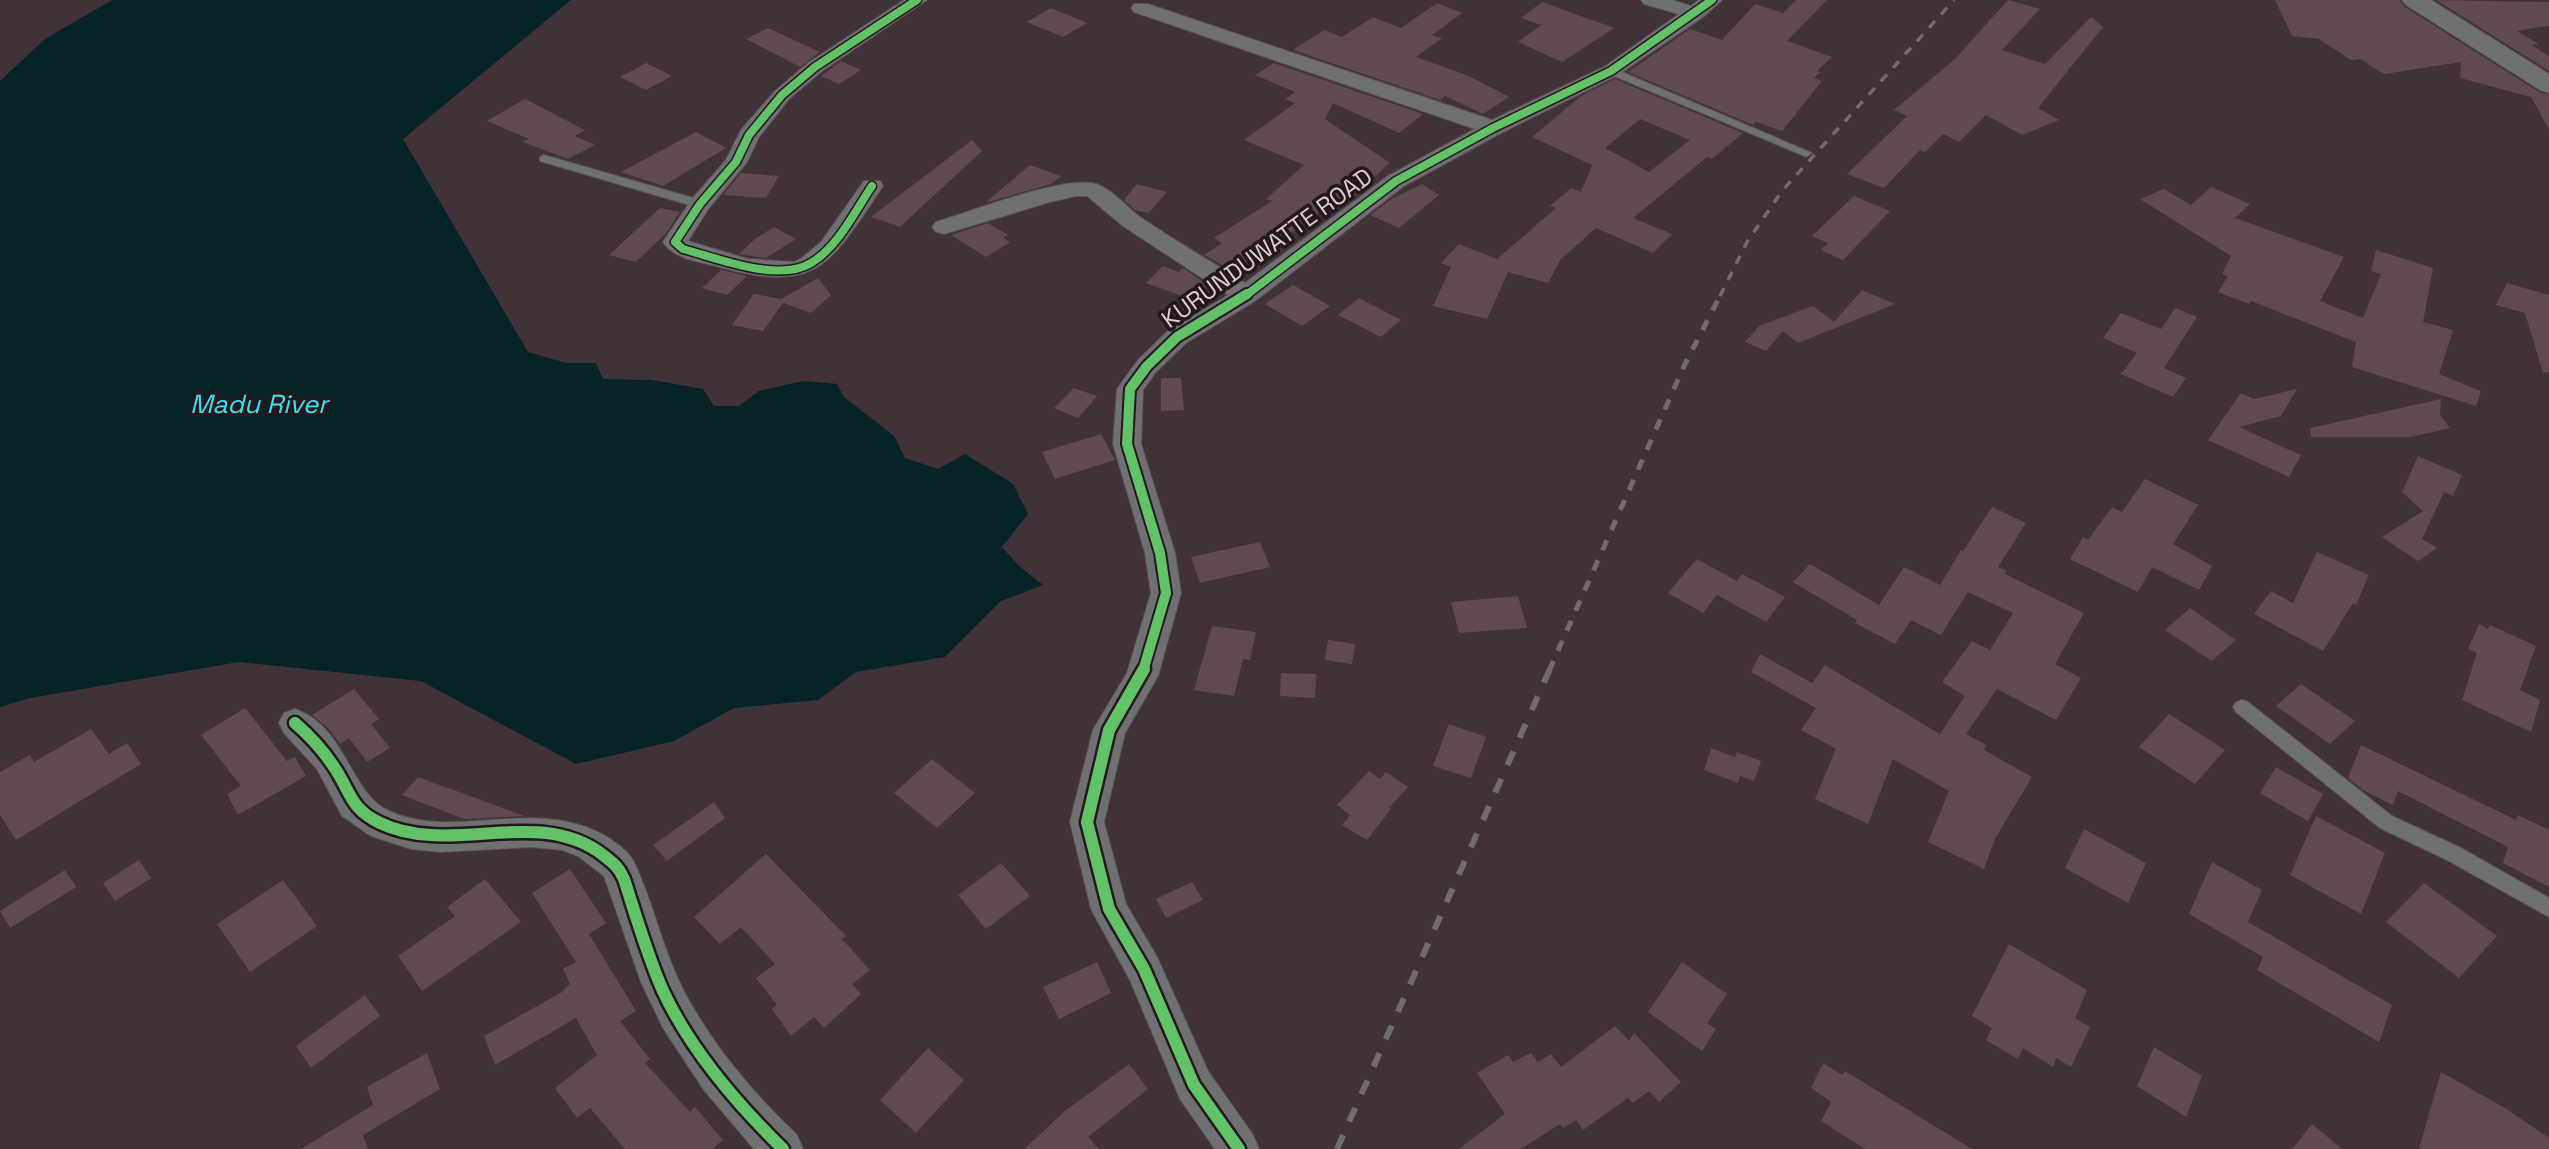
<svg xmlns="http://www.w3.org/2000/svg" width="2549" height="1149" font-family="'Space Grotesk',sans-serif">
<rect width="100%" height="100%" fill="#413237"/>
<path fill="#062327" d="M112,0H571L403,139L528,352L566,363H596L603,379L652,380L703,389L714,406H739L759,391L803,381L837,384L844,397L894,436L905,458L938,469L965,454L1013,484L1028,514L1002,547L1019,566L1043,585L1001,601L945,657L856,672L818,700L734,708L674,741L576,764L421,681L239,662L30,698L0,707V81L45,39Z"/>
<path fill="#604a51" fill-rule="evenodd" d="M1796,0H1827L1787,41L1832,57L1817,71L1820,72L1814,78L1822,81L1782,131L1756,122L1753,125L1628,72L1690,29L1722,40L1755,4L1783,13Z
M2008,0L2040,9L2002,50L2045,64L2091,17L2103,27L2038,108L2059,120L2022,135L1986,115L1959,142L1943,134L1925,152L1920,150L1884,188L1847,174L1907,116L1894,110L1955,59Z
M2275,0H2399L2405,7L2539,92L2549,95V129L2531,97L2460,78L2461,62L2384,74L2360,59L2351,60L2319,39L2292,36Z
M2436,0L2549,2V26L2517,31L2539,44L2532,45L2549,56V71Z
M1542,2L1614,28L1562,62L1518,42L1541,25L1521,18Z
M1437,3L1462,13L1432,35L1442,38L1416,57L1469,76L1509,97L1483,114L1445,96L1440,100L1293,50L1324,30L1342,37L1373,17L1401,28Z
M1051,8L1087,23L1063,37L1027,22Z
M768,28L820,52L800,67L746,39Z
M841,61L861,70L839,84L821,76Z
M646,63L672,76L646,90L620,77Z
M1274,63L1423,114L1399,133L1333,103L1325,119L1390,163L1345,203L1337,208L1329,204L1272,248L1279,252L1260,265L1250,260L1233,271L1204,255L1222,243L1214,238L1272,201L1266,199L1304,165L1244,140L1295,103L1285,99L1295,92L1255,75Z
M1615,79L1743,133L1712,159L1707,157L1633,218L1672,234L1653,253L1596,228L1561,259L1548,283L1508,272L1487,319L1433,306L1451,267L1441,263L1459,244L1497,259L1556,208L1550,206L1571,188L1581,192L1592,165L1532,137L1581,96ZM1640,119L1690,140L1649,172L1605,148Z
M525,99L585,130L575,136L595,145L568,159L523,142L529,139L487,121Z
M696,132L726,148L663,186L621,172Z
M972,140L982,151L900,227L871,217Z
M1030,165L1061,176L1051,184L985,203Z
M741,173L779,176L766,198L723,195Z
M1137,184L1167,192L1149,213L1135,210L1124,200Z
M1422,184L1439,195L1399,228L1370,215L1390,200Z
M2211,187L2250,204L2235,218L2344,257L2320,301L2363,318L2381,274L2371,271L2376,250L2433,268L2423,322L2453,330L2439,374L2481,391L2476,406L2352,367L2356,342L2251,301L2249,304L2218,292L2228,276L2222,274L2231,256L2140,199L2164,189L2191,205Z
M1854,196L1890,211L1843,260L1821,250L1828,243L1812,236Z
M660,208L680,212L666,233L636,262L609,255Z
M988,223L1008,235L1003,238L1010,242L986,257L951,235Z
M774,227L796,239L766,258L739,254L755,239Z
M1163,266L1178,272L1183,268L1210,286L1196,301L1146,283Z
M721,270L747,276L727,295L702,288Z
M818,278L831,295L811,313L783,303L763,331L732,325L754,294L781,299Z
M2507,283L2549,295V372L2543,373L2525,313L2496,305Z
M1293,285L1330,306L1302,326L1265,304Z
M1862,290L1895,304L1798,343L1783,331L1766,351L1745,342L1759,326L1813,306L1834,322Z
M1359,298L1401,320L1381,337L1338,315Z
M2175,308L2197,317L2164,368L2186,378L2173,397L2121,374L2137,353L2103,338L2121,313L2161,329Z
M1161,378H1181L1184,410L1161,411Z
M1074,388L1097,396L1078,418L1054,408Z
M2297,389L2281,416L2239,427L2301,455L2289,477L2208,440L2241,393L2254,399Z
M2441,399L2440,415L2450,428L2411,437H2311L2310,428Z
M1101,434L1115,460L1055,479L1042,452Z
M2418,456L2462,475L2453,496L2444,492L2422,539L2437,548L2418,561L2382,537L2423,511L2402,492Z
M2145,479L2198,505L2173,544L2212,566L2199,590L2152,567L2138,592L2070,559L2083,537L2088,540L2112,507L2122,512Z
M1992,507L2026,523L1998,567L2007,571L2005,574L2084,613L2055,664L2081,678L2056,720L1997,689L1966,734L1986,745L1984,750L2032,777L1995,839L1984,869L1928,842L1949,791L1893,759L1868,824L1815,799L1836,749L1801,730L1816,708L1751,672L1760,654L1812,683L1825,665L1940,734L1965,696L1942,682L1972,641L1990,650L2013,613L1968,592L1941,635L1911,620L1895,644L1855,623L1857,620L1793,582L1810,564L1879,605L1904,567L1940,585L1961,550L1963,551Z
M1260,542L1270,567L1200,583L1191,557Z
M2317,552L2369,575L2356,605L2353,603L2323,651L2254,614L2271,591L2293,603Z
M1697,559L1737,581L1742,574L1785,597L1766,622L1717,595L1703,613L1668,593Z
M1518,596L1527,628L1459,633L1451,602Z
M2190,608L2236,640L2212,661L2165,630Z
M2479,624L2488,629L2490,625L2536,646L2520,690L2540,700L2531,732L2462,700L2477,653L2468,649Z
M1212,626L1256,632L1250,660L1243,659L1234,696L1194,690Z
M1328,640L1355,644L1352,664L1325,660Z
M1281,673L1316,674L1315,698L1280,696Z
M2301,684L2355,721L2330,744L2276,706Z
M354,689L379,719L371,724L390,748L367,762L349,738L340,744L328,728L312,715Z
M245,708L287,761L295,757L306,776L238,815L227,794L241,786L201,735Z
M2169,714L2225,750L2195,784L2139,747Z
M1449,724L1486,737L1471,778L1433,766Z
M91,729L109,754L127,743L141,764L16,840L0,815V772L30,755L34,762Z
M2361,745L2516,820L2518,815L2549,830V887L2503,863L2508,847L2398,791L2393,805L2363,790L2348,778Z
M1711,748L1735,757L1737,752L1761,761L1754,781L1740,776L1738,783L1704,770Z
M932,759L975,793L937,828L894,793Z
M2276,767L2323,794L2308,821L2260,793Z
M1369,771L1380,779L1386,772L1408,787L1389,808L1391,809L1367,840L1342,825L1350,815L1337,805Z
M418,777L524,816L464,819L402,795Z
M714,802L725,818L667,861L653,845Z
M2316,816L2385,853L2361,914L2290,875Z
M2084,829L2146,863L2128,903L2065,868Z
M766,854L846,936L842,939L870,970L852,984L861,994L824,1028L814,1017L791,1036L772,1009L777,1005L756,978L775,964L741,927L720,944L694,917Z
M139,860L151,878L115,901L103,883Z
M2212,862L2262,890L2248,922L2392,1005L2379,1042L2257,970L2263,957L2189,914Z
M1001,863L1030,896L986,929L958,895Z
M570,869L606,923L589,934L636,1011L620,1021L650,1059L645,1063L690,1112L695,1107L723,1140L712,1149H625L590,1108L577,1118L555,1088L597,1055L576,1018L495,1065L484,1036L562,992L570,984L563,969L576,962L532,893Z
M65,870L76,887L10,928L0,911Z
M485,879L521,922L422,991L398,956L455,916L447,907Z
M283,880L317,926L250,972L217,924Z
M1192,882L1203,900L1166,918L1156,899Z
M2424,883L2497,936L2459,978L2386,922Z
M2009,944L2087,990L2075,1018L2090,1027L2071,1067L2056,1058L2053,1067L2023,1048L2018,1059L1986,1040L1992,1028L1972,1016Z
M1097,962L1111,993L1059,1019L1043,987Z
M1682,962L1727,994L1707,1023L1716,1029L1702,1051L1648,1012Z
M365,995L380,1016L311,1068L296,1046Z
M1615,1026L1629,1041L1634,1033L1681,1082L1659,1102L1649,1091L1633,1103L1628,1098L1583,1130L1576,1120L1563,1128L1560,1124L1521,1149H1459L1505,1114L1477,1073L1508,1055L1513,1062L1531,1053L1538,1062L1551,1054L1561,1067Z
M2154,1047L2202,1076L2186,1117L2137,1086Z
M928,1048L964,1080L916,1133L880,1100Z
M427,1053L440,1089L363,1135L368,1149H301L373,1105L367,1087Z
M1823,1063L1842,1075L1845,1071L1972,1149H1865L1821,1121L1831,1102L1811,1088Z
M1129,1064L1148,1089L1088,1137L1099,1149H1024L1065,1111Z
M2441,1072L2505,1108L2549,1138V1149H2419Z
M2312,1124L2342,1149H2292Z"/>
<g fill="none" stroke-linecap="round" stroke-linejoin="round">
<defs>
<path id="service" d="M1607,69H1615L1812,153L1806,157L1802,155L1607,73Z
M544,155L704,201L706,204L700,208L696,207L540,161V157Z
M2242,700L2248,702L2392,816L2461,848L2549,898V917L2447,860L2380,828L2236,712L2233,707L2236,702Z"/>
<path id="minor" d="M904,0H927L822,71L789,99L759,137L747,162L709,208L688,241L748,259L794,262L802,258L821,242L864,181H880L883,186C829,265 819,295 716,266C697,261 674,259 663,242L692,199L726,160L741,130L775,91L808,63Z
M1641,0H1672L1691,6L1699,0H1722L1703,17L1618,75L1501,133L1404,186L1255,301L1186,343L1156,372L1143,390L1141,444L1175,553L1181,593L1158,676L1125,733L1104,822L1126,904L1157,957L1208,1071L1253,1135L1259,1149H1215L1180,1099L1130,980L1091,909L1070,822L1093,730L1127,673L1151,593L1145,553L1113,444L1117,389L1138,360L1168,331L1228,295L1123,226L1087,196H1076L1050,202L944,234L936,232L932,227L936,222C973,211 1057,178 1092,183C1110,186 1126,207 1140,217C1174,240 1210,261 1245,283L1388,176L1475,129L1134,12L1131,8L1134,4H1148L1492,120L1604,67L1679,14L1644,4Z
M295,709C347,727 349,793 389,811C454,841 531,797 602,834C611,839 625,849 631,857C638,867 641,880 646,891C660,929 670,969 691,1004C719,1053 756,1096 797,1135L803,1149H754L704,1090L663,1028L641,982L604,876L578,856L562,850L532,847L440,852L411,849L371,836L342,816L317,769L284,733L279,723L284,713Z"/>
<path id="tertiary" d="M2402,0H2431L2549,74V93L2540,90L2406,5Z"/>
</defs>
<use href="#service" stroke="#5c5054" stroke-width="2"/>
<use href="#minor" stroke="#5c5054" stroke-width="2"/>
<use href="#tertiary" stroke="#5c5054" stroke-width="2"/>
<use href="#service" fill="#6e7071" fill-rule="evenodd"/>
<use href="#minor" fill="#6e7071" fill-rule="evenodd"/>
<use href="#tertiary" fill="#6e7071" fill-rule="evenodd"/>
<path stroke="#706b6e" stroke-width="3.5" stroke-dasharray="9 9" stroke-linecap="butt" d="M1720,296L1747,242L1782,191L1954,0"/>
<path stroke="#706b6e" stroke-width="5" stroke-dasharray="11 11" stroke-linecap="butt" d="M1549,671L1684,366L1721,294"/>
<path stroke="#706b6e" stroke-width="6" stroke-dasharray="15 15" stroke-linecap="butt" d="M1337,1149L1550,669"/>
<defs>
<path id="cycleway-far2" d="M872,186C855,211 838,247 811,263C778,283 717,258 683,249L675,242L700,204L736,162L749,135L782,95L815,67L917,0
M1245,296L1396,181L1493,128L1611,71L1712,0"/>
<path id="cycleway-far1" d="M1143,671L1166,593L1160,553L1127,444L1130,389L1147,366L1177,337L1247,294"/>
<path id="cycleway" d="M1144,669L1109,730L1087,822L1109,909L1144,969L1194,1085L1239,1149
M295,723C310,736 323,750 334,767C351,792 350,809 380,823C451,857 538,805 603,855C612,862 619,867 624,879C636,916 647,955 663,991C691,1051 736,1103 783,1149"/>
</defs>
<use href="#cycleway-far2" stroke="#25181c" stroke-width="11"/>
<use href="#cycleway-far1" stroke="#25181c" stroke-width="14"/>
<use href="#cycleway" stroke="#25181c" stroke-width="17"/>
<use href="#cycleway-far2" stroke="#61c268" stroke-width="8"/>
<use href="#cycleway-far1" stroke="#61c268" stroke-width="10"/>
<use href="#cycleway" stroke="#61c268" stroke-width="12"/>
</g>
<g text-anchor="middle" stroke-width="7" stroke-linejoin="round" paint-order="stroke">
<g font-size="24" fill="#dfcdd1" stroke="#25181c">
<text transform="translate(1267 248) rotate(-36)" y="8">KURUNDUWATTE ROAD</text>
</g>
<g font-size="26" font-style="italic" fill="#37e5f2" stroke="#25181c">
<text x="259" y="413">Madu River</text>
</g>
</g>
</svg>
